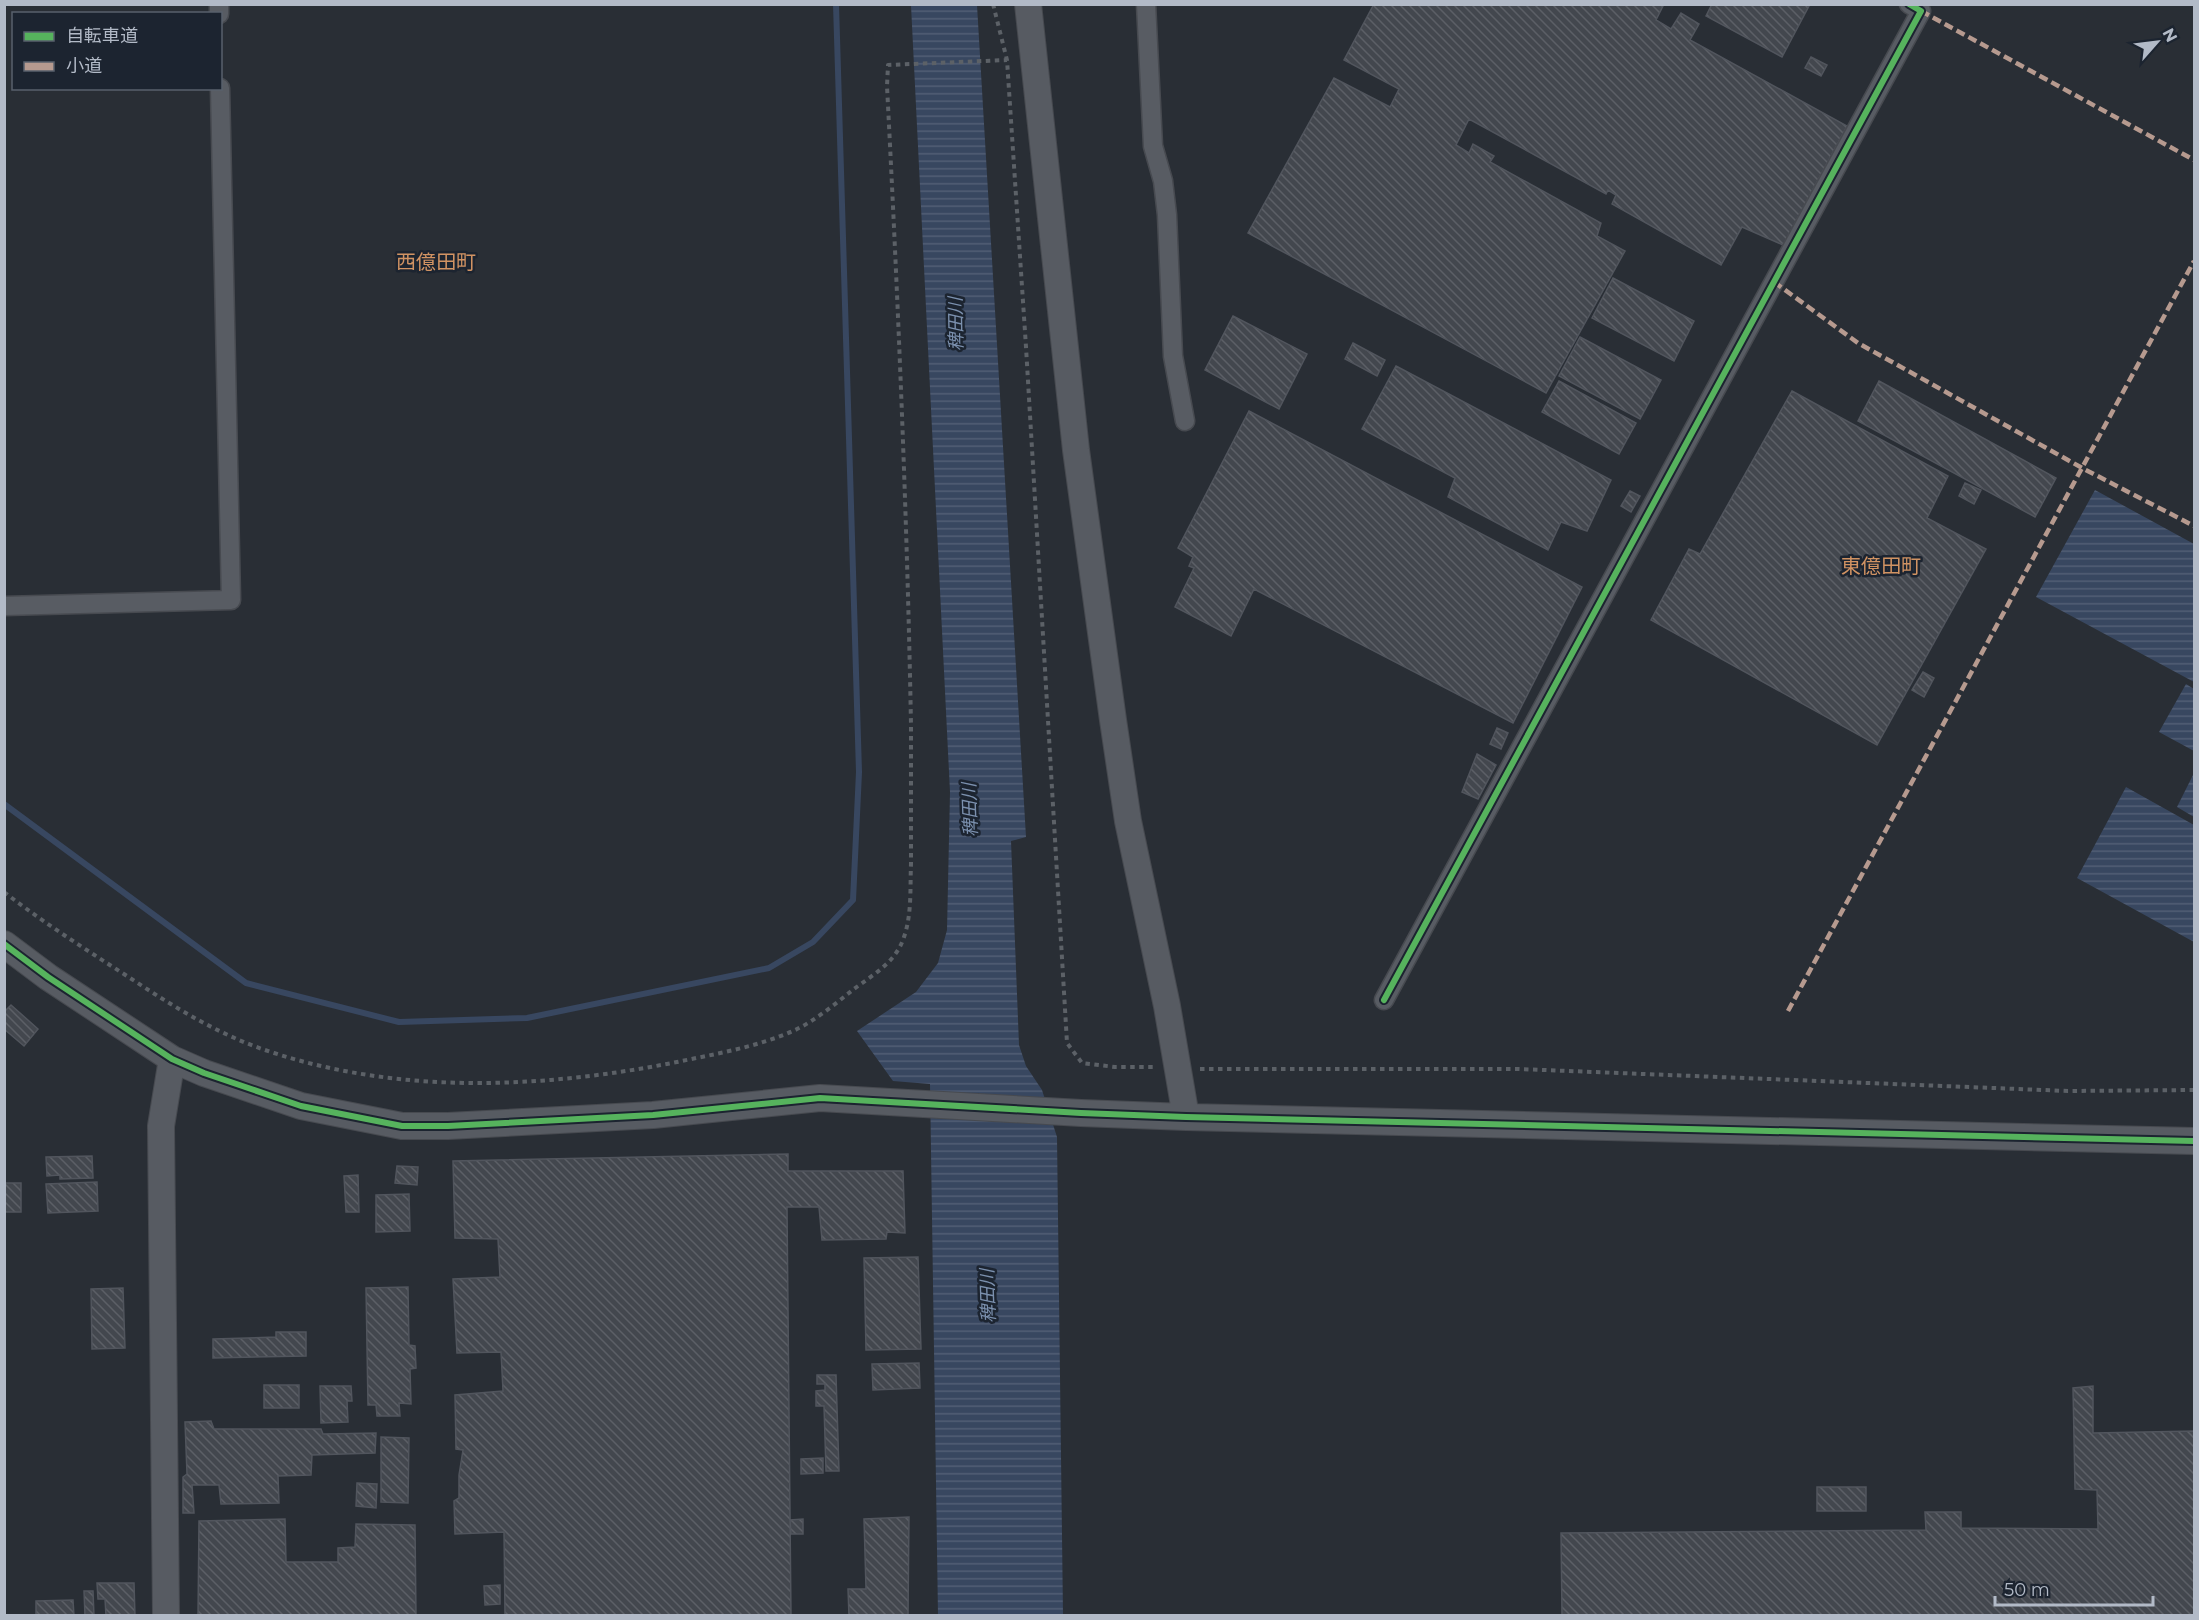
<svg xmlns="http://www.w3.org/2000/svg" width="2199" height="1620" font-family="Montserrat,'Noto Sans JP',sans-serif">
<defs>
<pattern id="water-rules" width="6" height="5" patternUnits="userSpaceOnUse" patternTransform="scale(1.5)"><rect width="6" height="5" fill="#384760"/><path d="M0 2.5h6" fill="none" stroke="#525f75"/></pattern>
<pattern id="building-back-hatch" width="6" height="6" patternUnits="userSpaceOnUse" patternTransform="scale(1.5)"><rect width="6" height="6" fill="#43474e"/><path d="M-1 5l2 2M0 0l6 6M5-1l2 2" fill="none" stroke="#5c5f66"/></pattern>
</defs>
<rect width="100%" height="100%" fill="#292e35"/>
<path fill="url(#water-rules)" d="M911,5H977L1026,837L1011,841L1019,1045L1026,1066L1042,1090L1057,1137L1063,1615H938L930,1084L893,1081L857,1031L916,992L938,963L947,930L950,792Z
M2095,490L2194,544V682L2036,597Z
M2186,684L2194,689V751L2159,732Z
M2194,773V817L2177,807Z
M2126,787L2194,825V942L2077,878Z"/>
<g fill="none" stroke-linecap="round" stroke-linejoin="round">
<path stroke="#384760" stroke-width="6" d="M4,804L246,983L399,1022L527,1018L769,968L813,942L853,900L859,772L836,4"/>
</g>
<path fill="url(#building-back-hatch)" stroke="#51555d" stroke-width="1.5" d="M1374,4H1664L1656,20L1671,29L1681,13L1699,24L1690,40L1847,126L1783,245L1742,227L1721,265L1612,204L1616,195L1608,190L1606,194L1469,119L1456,145L1469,153L1473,144L1494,156L1490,162L1601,223L1597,236L1625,251L1546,393L1248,233L1334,78L1390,107L1399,89L1344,60Z
M1712,4H1806L1809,6L1782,57L1706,16Z
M1811,57L1827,65L1821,76L1805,68Z
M1613,278L1694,321L1674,361L1592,318Z
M1233,316L1307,354L1279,409L1205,370Z
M1580,337L1661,380L1640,419L1559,376Z
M1353,343L1385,360L1377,376L1345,359Z
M1396,366L1611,480L1587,531L1561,522L1548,550L1448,497L1455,478L1362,429Z
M1559,381L1636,423L1619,454L1542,412Z
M1879,381L2056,478L2035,517L1858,421Z
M1792,391L1948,476L1927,518L1986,549L1877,745L1651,620L1689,549L1700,554Z
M1249,411L1582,587L1513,723L1254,589L1231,636L1175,607L1194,568L1189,566L1193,557L1178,548Z
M1965,483L1981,490L1974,504L1959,496Z
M1630,491L1640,496L1631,512L1621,506Z
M1923,672L1934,678L1924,697L1912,690Z
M1497,728L1508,733L1501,749L1490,744Z
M1477,754L1496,765L1478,799L1462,792Z
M11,1005L38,1029L24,1046L4,1029V1012Z
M788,1154V1171H903L905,1233L887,1232L886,1239L822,1240L819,1207H787L791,1616H505L504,1532L455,1534L454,1501L459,1498V1475L463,1450L456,1449L455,1395L503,1391L501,1352L457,1353L453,1279L500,1277L498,1239L455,1238L453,1161Z
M92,1156L93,1178L60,1179V1175L47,1176L46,1157Z
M397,1166L418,1167L417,1185L395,1183Z
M358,1175L359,1212H346L344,1176Z
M97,1182L98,1211L48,1213L46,1184Z
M4,1183H21V1212H4Z
M409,1194L410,1231L376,1232V1195Z
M918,1257L921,1349L866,1350L864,1258Z
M408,1287L409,1345L415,1346L416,1368L410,1369L411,1404L399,1403L400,1416H377L376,1405H368L366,1288Z
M123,1288L125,1348L92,1349L91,1289Z
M276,1332H306V1356L213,1358V1339L276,1337Z
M919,1363L920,1388L873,1390L872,1364Z
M817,1375H836L839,1471H826L824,1406H816V1391L825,1390V1384H817Z
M264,1385H299V1408H264Z
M320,1386H351L352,1401H347L348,1422L321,1423Z
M2093,1386V1433L2194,1431V1616H1562L1561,1533L1926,1530L1925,1512H1961V1528L2098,1529L2097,1490L2075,1489L2073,1388Z
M211,1421L214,1429H321L323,1434L376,1433L375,1453L312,1455L311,1475L278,1476L279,1503L221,1504L219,1485H192L194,1513H183V1477L187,1474L185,1422Z
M381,1437L409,1438L408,1503L381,1502Z
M823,1458V1473L801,1474V1459Z
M357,1483L377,1484L376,1508L356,1506Z
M1817,1487H1866V1511H1817Z
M909,1517L908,1616H849L848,1589H866L864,1519Z
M285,1519L286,1562H338V1548L355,1547L356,1524L415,1525L416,1616H198L199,1521Z
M803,1519V1534H791L790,1520Z
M97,1583H134L135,1616H106L105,1599H98Z
M500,1585V1604L485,1605L484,1586Z
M84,1591H93L94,1616H85Z
M73,1600L74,1616H36V1601Z"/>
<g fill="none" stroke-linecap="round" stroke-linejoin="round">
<defs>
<path id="street" d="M219,4V14
M1146,4L1153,146L1163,181L1167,215L1173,356L1185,421
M4,606L231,600L220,88
M1384,1000L1921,11L1909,4"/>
<path id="secondary" d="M1028,4L1076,450L1113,720L1128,821L1167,1006L1186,1117
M4,944L48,977L172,1059L204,1073L301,1106L402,1126H448L653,1115L820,1098L1081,1113L1186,1117L2194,1141
M166,1616L161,1126L172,1059"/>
</defs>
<use href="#street" stroke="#474a50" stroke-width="21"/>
<use href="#secondary" stroke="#474a50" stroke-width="28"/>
<path stroke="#5c6167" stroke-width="4" stroke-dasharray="4.5 4.5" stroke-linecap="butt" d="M993,4L1007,60L1026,347L1067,1043L1082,1063L1115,1067H1157
M4,892C44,923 85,949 127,976C174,1007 220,1036 274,1053C404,1095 545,1088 677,1062C715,1054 757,1047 793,1031C815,1021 835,1004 854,989C874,974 896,962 904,937C912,914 910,888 911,864C911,817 911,771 911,725C907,512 898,299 887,86L888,65L1007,60
M1200,1069H1519L2068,1091L2194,1090"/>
<use href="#street" stroke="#585c63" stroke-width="18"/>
<use href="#secondary" stroke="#575b62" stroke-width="26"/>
<path stroke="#b69a8f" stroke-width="4.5" stroke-dasharray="9 4.5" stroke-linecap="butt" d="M1921,11L2194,160
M1774,282L1858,343L2084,469L2194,526
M1788,1011L2194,261"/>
<defs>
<path id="cycleway" d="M4,944L48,977L172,1059L204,1073L301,1106L402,1126H448L653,1115L820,1098L1081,1113L1186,1117L2194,1141
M1384,1000L1921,11L1909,4"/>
</defs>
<use href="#cycleway" stroke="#1c2430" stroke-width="10"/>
<use href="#cycleway" stroke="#56b35d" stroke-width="6"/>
</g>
<g text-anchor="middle" stroke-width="5" stroke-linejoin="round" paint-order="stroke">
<g font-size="18" font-style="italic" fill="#7b90ae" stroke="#1c2430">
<text transform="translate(956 324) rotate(-91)" y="6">稗田川</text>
<text transform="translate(970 810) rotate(-92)" y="6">稗田川</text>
<text transform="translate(988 1296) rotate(-92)" y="6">稗田川</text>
</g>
<g font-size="20" fill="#d19363" stroke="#1c2430">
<text x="436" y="269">西億田町</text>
<text x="1881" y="573">東億田町</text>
</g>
</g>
<rect width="2199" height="1620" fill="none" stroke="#b2bac7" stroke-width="12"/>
<rect x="12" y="12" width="210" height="78" fill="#1c2430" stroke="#58606c" stroke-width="1.5"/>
<rect x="24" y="32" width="30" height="9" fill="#56b35d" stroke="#58606c" stroke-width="1.5"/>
<text x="66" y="42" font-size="18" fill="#b2bac7">自転車道</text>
<rect x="24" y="62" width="30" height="9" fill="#b69a8f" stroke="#58606c" stroke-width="1.5"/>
<text x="66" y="72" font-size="18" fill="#b2bac7">小道</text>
<g transform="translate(2157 42) rotate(62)" stroke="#1c2430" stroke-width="4.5" paint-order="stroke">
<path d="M0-4.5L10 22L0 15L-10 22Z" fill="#b2bac7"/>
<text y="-9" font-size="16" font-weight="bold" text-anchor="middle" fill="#b2bac7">N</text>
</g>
<path d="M1995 1596v9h158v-9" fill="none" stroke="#b2bac7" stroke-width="3"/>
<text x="2004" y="1596" font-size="18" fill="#b2bac7" stroke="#1c2430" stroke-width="4.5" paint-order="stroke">50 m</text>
</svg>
